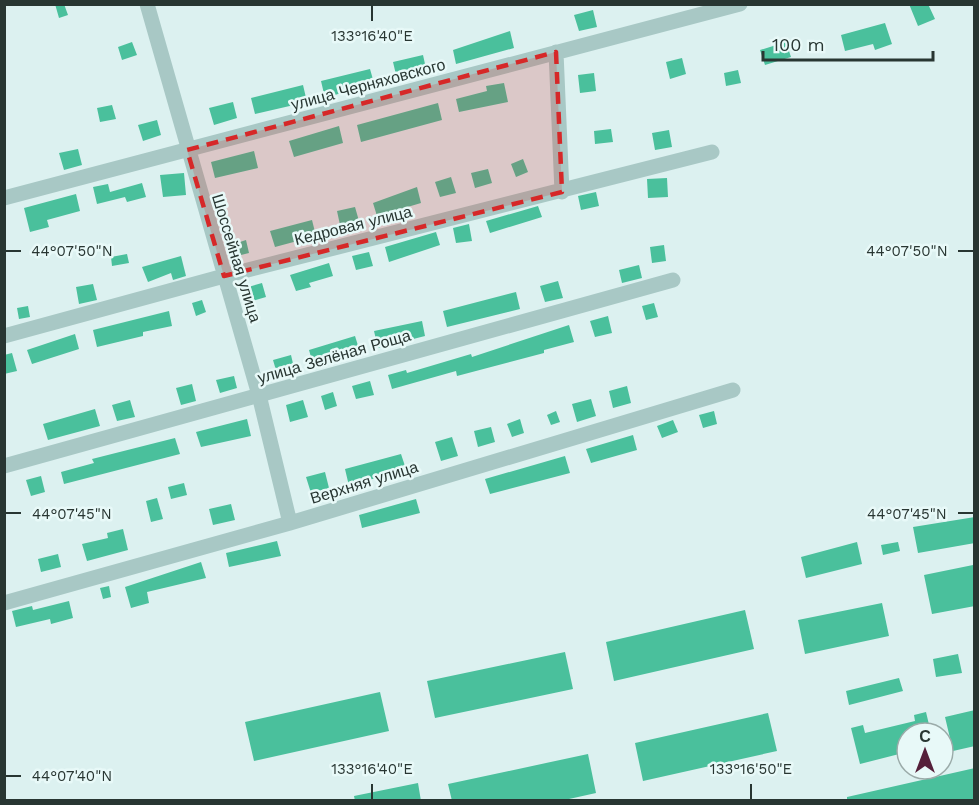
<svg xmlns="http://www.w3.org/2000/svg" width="979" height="805" font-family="'Work Sans',sans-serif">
<rect width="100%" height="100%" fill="#dcf1f0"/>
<path fill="#4ac09c" d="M55,4H64L68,15L59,18Z
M909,4H928L935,19L918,26Z
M593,10L597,27L579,31L574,15Z
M885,23L892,44L875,50L873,44L845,51L841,35Z
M510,31L514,48L456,64L453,50Z
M132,42L137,55L122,60L118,47Z
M786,42L791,57L765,65L760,50Z
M423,55L427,73L397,79L393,62Z
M682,58L686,74L670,79L666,62Z
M370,69L374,83L325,98L321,81Z
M738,70L741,83L726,86L724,73Z
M594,73L596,91L580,93L578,75Z
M504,83L508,102L459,112L456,99L487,91L486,86Z
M303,85L307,102L255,114L251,98Z
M233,102L237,118L214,125L209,108Z
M438,103L442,120L361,142L357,125Z
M112,105L116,119L100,122L97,108Z
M157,120L161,135L143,141L138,125Z
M339,126L343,143L294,157L289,141Z
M611,129L613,142L595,144L594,131Z
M669,130L672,147L655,150L652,133Z
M78,149L82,165L64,170L59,153Z
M254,151L258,168L215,178L211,162Z
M523,159L528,172L516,177L511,164Z
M488,169L492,183L475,188L471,173Z
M184,173L186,195L163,197L160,175Z
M451,177L456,193L440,197L435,182Z
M667,178L668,197L648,198L647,179Z
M142,183L146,197L127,202L125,197L97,204L93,187L108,184L110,192Z
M417,187L421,203L377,216L373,203Z
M596,192L599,206L581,210L578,196Z
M76,194L80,211L47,220L49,227L30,232L24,208Z
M538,206L542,217L490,233L486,221Z
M355,207L359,221L340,225L337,211Z
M312,220L316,236L275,247L270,231Z
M469,224L472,241L456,243L453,228Z
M436,232L440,245L389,262L385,247Z
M246,240L249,253L237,256L234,244Z
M664,245L666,261L652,263L650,247Z
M369,252L373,266L356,270L352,256Z
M127,254L129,263L112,266L111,257Z
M181,256L186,276L173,280L171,273L148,282L142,267Z
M329,263L333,276L309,283L311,287L296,291L290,275Z
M639,265L642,278L622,283L619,270Z
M558,281L563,298L545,302L540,286Z
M262,283L266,297L249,302L245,288Z
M93,284L97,300L79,304L76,287Z
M516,292L520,309L447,327L443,311Z
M202,300L206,312L196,316L192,303Z
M654,303L658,317L646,320L642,306Z
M28,306L30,317L19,319L17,308Z
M169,311L172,326L143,332V336L97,347L93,330Z
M608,316L612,333L595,337L590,321Z
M422,321L425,336L378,348L374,331Z
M569,325L574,342L544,350V353L457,376L456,371L392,389L388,375L406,370L407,373L471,354L472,357Z
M75,334L79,349L32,364L27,350Z
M355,336L360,352L313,364L309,350Z
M12,353L17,371L4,374V355Z
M291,355L295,372L278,377L273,360Z
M234,376L237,388L220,393L216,380Z
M370,381L374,395L356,399L352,386Z
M192,384L196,401L181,405L176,388Z
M627,386L631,403L613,408L609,391Z
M333,392L337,406L325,410L321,396Z
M591,399L596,416L577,422L572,404Z
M130,400L135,417L117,421L112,405Z
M303,400L308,417L290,422L286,405Z
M95,409L100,426L48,440L43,424Z
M556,411L560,422L551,425L547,415Z
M714,411L717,424L703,428L699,415Z
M247,419L251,436L201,447L196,432Z
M520,419L524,433L512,437L507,424Z
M673,420L678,432L662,438L657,426Z
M491,427L495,442L478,447L474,431Z
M633,435L637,450L591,463L586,449Z
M452,437L458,456L441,461L435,442Z
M175,438L180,454L64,484L61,472L94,463L92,459Z
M401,454L406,469L349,486L345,469Z
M565,456L570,473L490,494L485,479Z
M325,472L329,488L311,493L306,477Z
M41,476L45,492L31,496L26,480Z
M184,483L187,495L171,499L168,487Z
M157,498L163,519L151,522L146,501Z
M416,499L420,513L362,528L359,515Z
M231,504L235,520L213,525L209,509Z
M975,517V543L918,553L913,527Z
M123,529L128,550L87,561L82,544L108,538L107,533Z
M277,541L281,556L229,567L226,553Z
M857,542L862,564L806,578L801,557Z
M898,542L900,551L883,555L881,545Z
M58,554L61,567L41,572L38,559Z
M201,562L206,578L147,592L149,603L131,608L125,587Z
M973,565L975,606L932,614L924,575Z
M109,586L111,597L103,599L100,588Z
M69,601L73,618L51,624L50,619L16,627L12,611L32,606L33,610Z
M882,603L889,636L805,654L798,620Z
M745,610L754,649L614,681L606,642Z
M565,652L573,689L435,718L427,681Z
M958,654L962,673L936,677L933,659Z
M899,678L903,691L849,705L846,691Z
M380,692L389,731L254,761L245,722Z
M975,710V746L953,751L945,717Z
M926,712L931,733H907V752L860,764L851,728L863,725L865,733L915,721L914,715Z
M768,713L777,751L643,781L635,743Z
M588,754L596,793L560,801H452L448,784Z
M975,768V801H847V797Z
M418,783L421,801H355L354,796Z"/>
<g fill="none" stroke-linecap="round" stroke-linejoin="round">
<path stroke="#a8c8c5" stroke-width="15" d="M147,4L259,395L290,523
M556,52L562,192
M4,198L740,4
M4,336L224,276L712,152
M4,466L673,280
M4,603L290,523L733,390"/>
</g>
<path fill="#d62828" fill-opacity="0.2" stroke="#d62828" stroke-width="4.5" stroke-dasharray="12 8" stroke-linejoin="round" d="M556,52L562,192L224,276L187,150Z"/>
<path fill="none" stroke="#283632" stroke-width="2" d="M372,6V21M6,251H21M958,251H973M6,513H21M958,513H973M6,776H21M372,784V799M751,784V799"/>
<g text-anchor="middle" stroke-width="5" stroke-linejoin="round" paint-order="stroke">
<g font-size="16" fill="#283632" stroke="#e8f9f8">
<text transform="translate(368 84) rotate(-15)" y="6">улица Черняховского</text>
<text transform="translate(353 225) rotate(-14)" y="6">Кедровая улица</text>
<text transform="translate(237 258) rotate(73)" y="6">Шоссейная улица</text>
<text transform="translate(334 356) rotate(-16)" y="6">улица Зелёная Роща</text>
<text transform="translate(364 482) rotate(-17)" y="6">Верхняя улица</text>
</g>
</g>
<g font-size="15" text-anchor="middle" fill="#283632" stroke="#e8f9f8" stroke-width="5" stroke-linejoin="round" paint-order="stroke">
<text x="372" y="41">133°16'40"E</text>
<text x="72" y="256">44°07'50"N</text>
<text x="907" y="256">44°07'50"N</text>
<text x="72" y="519">44°07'45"N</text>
<text x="907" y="519">44°07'45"N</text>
<text x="372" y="774">133°16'40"E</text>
<text x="751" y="774">133°16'50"E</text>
<text x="72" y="781">44°07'40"N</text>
</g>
<rect width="979" height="805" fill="none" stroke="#283632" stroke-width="12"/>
<g transform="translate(925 751)"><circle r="28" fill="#e8f9f8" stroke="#9baba9" stroke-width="1.5"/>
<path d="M0-4.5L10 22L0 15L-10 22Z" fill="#55203a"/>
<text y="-9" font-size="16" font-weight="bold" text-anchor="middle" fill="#283632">С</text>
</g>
<path d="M763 51v9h170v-9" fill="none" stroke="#283632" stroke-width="3"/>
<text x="772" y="51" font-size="18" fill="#283632" stroke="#e8f9f8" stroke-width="4.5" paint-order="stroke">100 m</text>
</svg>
